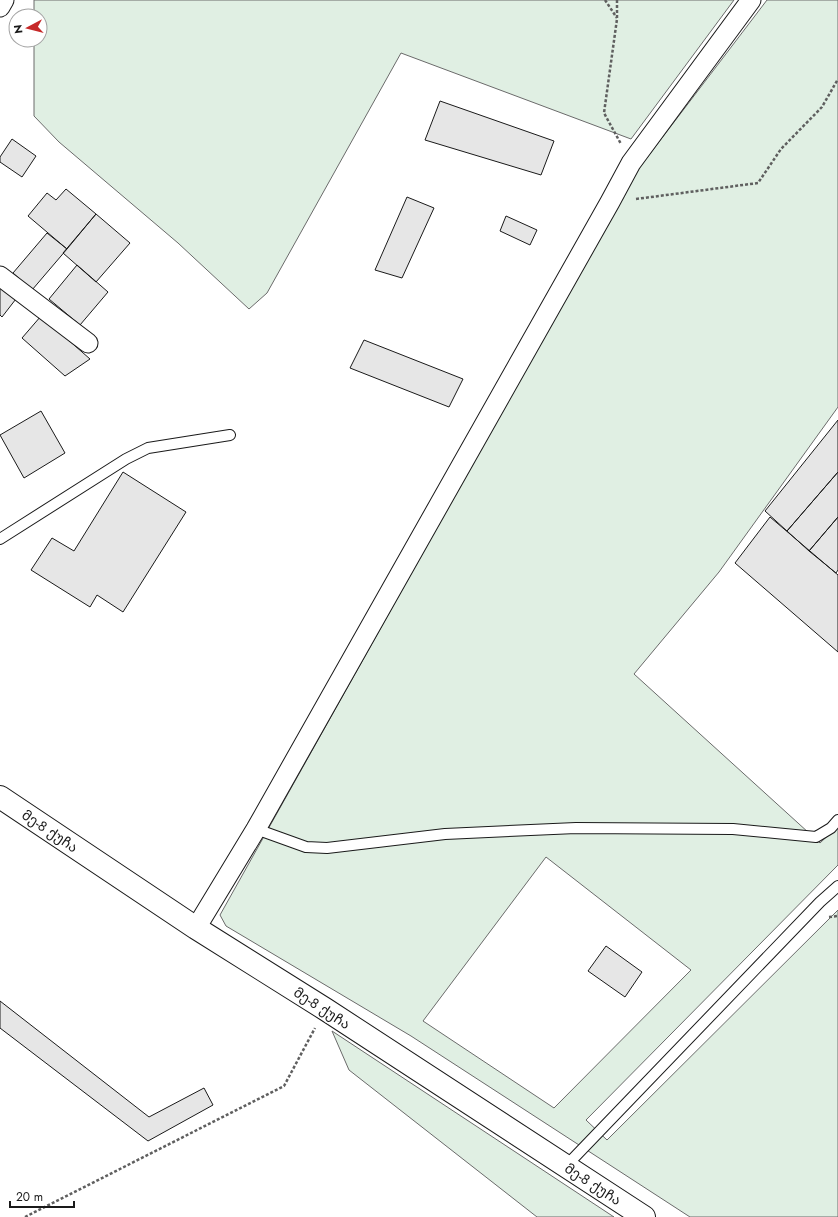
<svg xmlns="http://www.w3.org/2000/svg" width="838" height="1217" font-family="Jost,'Noto Sans Georgian',sans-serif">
<rect width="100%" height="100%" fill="#fff"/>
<path fill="#e0efe3" stroke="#6a6a6a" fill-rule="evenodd" d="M34,0H734L631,139L401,53L267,293L249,309L178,243L59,142L34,116V40H40V16H34Z
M767,0H838V407L719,572L634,674L820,843L838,826V865L586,1120L607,1140L838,910V1217H690L411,1036L226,926L220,915L636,172ZM546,857L691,970L554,1108L423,1021Z
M332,1031L614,1217H537L349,1070Z"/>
<path fill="#e6e6e6" stroke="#1a1a1a" d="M440,101L554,141L541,175L425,140Z
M12,139L36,156L22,177L0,162V157Z
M66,189L96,214L67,249L28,216L47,193L56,200Z
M407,197L434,208L402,278L375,270Z
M96,214L130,243L96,282L63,253Z
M506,216L537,230L530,245L500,231Z
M47,233L67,249L32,290L13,273Z
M77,265L108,292L80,325L49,299Z
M0,281L19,295L2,317L0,315Z
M41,316L90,359L65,376L22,338Z
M364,340L463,379L449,407L350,368Z
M41,411L65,453L24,478L0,435Z
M838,420V472L787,531L765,511Z
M123,472L186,512L123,612L97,595L90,607L31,570L52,538L74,551Z
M838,472V517L809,551L787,531Z
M770,517L838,575V652L735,563Z
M838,517V570L836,573L809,551Z
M606,946L642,972L625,997L588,971Z
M0,1001L149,1117L204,1088L213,1105L148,1141L0,1028Z"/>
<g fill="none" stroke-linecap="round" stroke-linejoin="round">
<defs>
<path id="service" d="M0,539L126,459L148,448L230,435
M256,829L306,847L327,848L445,834L576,828L733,829L816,837L831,828L838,820
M566,1166L820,902L838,886"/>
<path id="minor" d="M0,7L4,0
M0,276L88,343
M196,928L256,829L610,202L631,163L751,0"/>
<path id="tertiary" d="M0,797L196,928L325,1009L644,1217"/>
</defs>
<use href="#service" stroke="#1a1a1a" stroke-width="12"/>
<use href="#minor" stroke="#1a1a1a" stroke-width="21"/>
<use href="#tertiary" stroke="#1a1a1a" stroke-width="24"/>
<path stroke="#5f5f5f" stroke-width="2.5" stroke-dasharray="3 2" stroke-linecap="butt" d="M605,0L617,18
M617,0V19L604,113L621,144
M636,199L758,183L781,149L822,107L838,79
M829,917L838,916
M25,1217L284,1086L315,1028"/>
<use href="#service" stroke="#fff" stroke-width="10"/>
<use href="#minor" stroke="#fff" stroke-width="19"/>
<use href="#tertiary" stroke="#fff" stroke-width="22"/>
</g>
<g text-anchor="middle" stroke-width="3" stroke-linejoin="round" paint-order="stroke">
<g font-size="14" fill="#1a1a1a" stroke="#fff">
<text transform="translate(50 831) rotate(34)" y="5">მე-8 ქუჩა</text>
<text transform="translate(322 1008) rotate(33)" y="5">მე-8 ქუჩა</text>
<text transform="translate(593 1184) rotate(33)" y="5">მე-8 ქუჩა</text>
</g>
</g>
<g transform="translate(28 28) rotate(263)"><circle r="19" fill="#ffffff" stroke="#a3a3a3"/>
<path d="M0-3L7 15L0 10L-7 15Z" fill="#c62828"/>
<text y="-6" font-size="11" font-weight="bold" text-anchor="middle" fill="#1a1a1a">N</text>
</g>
<path d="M10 1201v6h64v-6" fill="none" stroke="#1a1a1a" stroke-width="2"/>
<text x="16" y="1201" font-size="12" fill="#1a1a1a" stroke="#ffffff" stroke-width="3" paint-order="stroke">20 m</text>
</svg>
